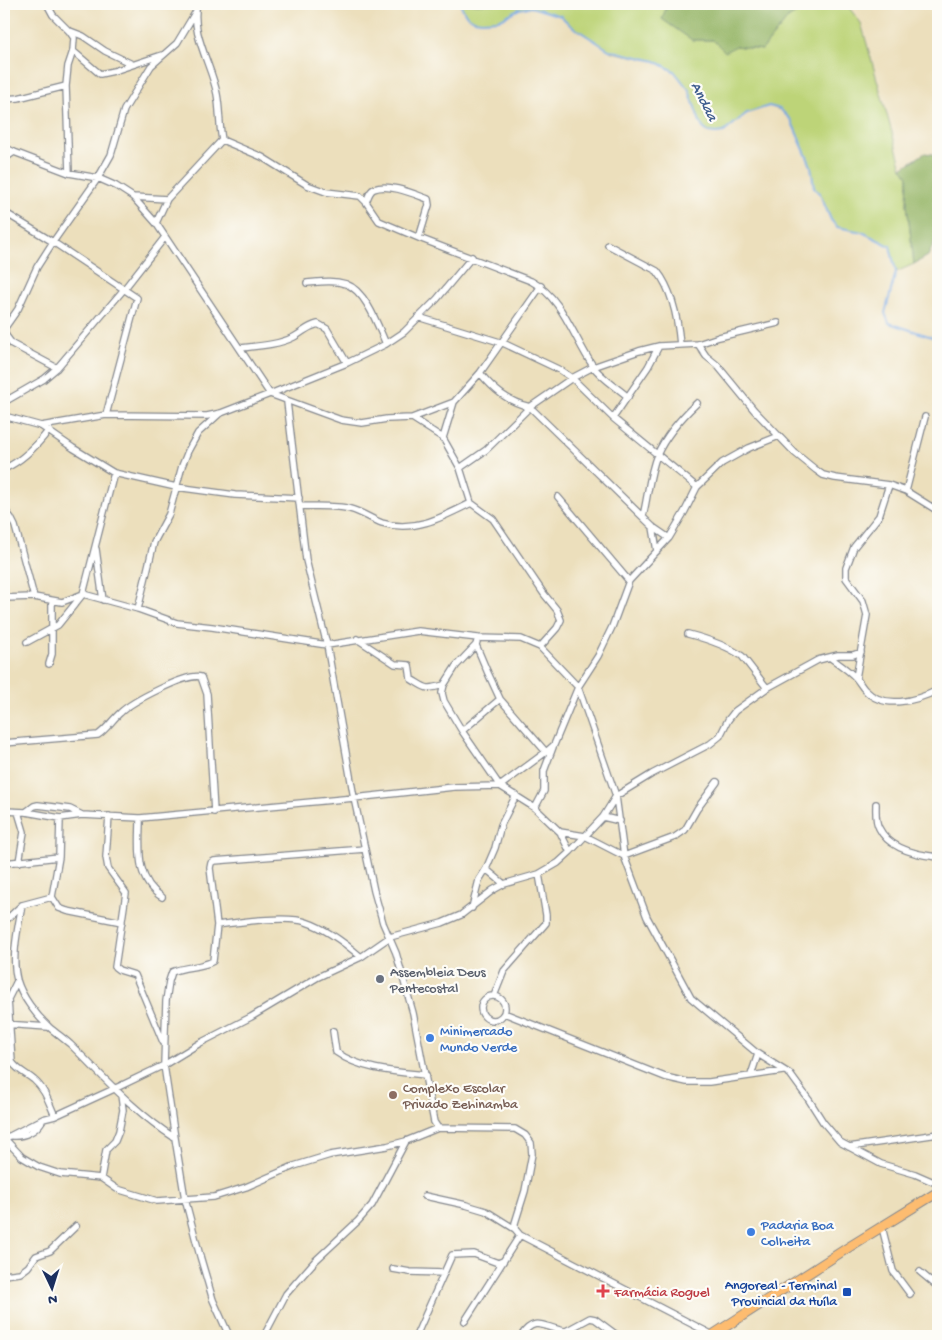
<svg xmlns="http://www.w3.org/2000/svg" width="942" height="1340" font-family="'Gochi Hand',sans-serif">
<rect width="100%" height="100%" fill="#fdfcf7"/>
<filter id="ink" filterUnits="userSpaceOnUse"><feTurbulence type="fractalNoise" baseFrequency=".02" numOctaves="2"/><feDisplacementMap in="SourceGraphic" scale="10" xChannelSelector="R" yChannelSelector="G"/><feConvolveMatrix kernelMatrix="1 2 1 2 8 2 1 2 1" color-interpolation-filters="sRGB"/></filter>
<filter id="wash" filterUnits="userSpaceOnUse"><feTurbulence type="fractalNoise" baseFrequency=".0096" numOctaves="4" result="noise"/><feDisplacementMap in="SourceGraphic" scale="20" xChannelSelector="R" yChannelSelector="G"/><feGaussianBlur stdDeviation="1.12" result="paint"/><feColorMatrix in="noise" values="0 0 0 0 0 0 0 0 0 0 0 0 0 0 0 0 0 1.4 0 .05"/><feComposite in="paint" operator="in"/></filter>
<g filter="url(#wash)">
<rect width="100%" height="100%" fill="#ecdfbc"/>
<path fill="#bdd478" stroke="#6c826b" d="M460,4H661L667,8L662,19L692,40H713L725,51L736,46L762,50L789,17L812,4H846L861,23L902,168L908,176L907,205L914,264L896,272L890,246L862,232L837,227L831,220L820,194L814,188L811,166L791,120L780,110L769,106L747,113L724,132L716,133L708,132L703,128L700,122L689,90L674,71L655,61L612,52L570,25L561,16L531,7L519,9L499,20L482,21L474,20L466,15Z"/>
<path fill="#96b668" stroke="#587263" d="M661,4H812L789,17L762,50L736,46L725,52L713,40H692L662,19L666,8Z
M925,153L938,155V235L928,256L914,264L907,205L908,176L902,168Z"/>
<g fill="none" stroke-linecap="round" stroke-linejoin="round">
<path stroke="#79a9e4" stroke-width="2" d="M460,4L466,15L474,20L482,21L499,20L519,9L531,7L561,16L570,25L609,50L655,61L674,71L689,90L700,122L703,128L708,132L716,133L724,132L747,113L769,106L780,109L791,120L811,166L814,188L820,194L831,220L837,227L862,232L890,246L896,272L885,313L889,323L938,339"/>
</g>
</g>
<g filter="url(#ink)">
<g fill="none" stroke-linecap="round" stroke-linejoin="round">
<defs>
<path id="minor" d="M47,4L53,15L69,31L74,38L73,51L68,66L66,86L69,173
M197,4C190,33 212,66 217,94C220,109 219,125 222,140
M70,31L83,36L105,51L132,64
M73,51L100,74L114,71L162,55
M4,99L18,98L66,86
M222,140L262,157L307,185L326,192L360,196L366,202L379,221L419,238L531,281C563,298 573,337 593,366C601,378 617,387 628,397
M4,147L14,152L69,173L98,178L116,186L133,197L156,223L270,394L341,420L362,423L387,419L412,418L443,438L460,468L471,503L493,519L544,594L557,610L561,620L557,628L540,647
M4,159L14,152
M133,197L167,199
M366,202C368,198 369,191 374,189C389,183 414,194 428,199L429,205L419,238
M4,212L53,242L137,298L106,415
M156,223L167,199L222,140
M608,245L657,271C673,291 678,320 680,345
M307,283C320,282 333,280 346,284C366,291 378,326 386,344
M418,317L503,343L560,370L572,378L613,418L697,487
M698,344L706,356L717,365L754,410L795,453L816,470L823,475L835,478L889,485L906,491L938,511
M240,348C258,346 278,345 294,337C304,332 306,327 318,324L327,329L347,363
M57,368L12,344L6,336L4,329L18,309L37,267L53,242L98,178L111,155L124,110L151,66L177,43L195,13
M480,373C494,390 508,402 530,407L653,527L669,538
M4,402L44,379L57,368L125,288L165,237
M287,402L306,560L327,645L354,798L374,891L383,923L396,953L413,1013L434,1122L438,1128
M4,416L41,426L73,448L114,473L176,487L235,495L299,498
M412,418L454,402
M613,418L648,367L659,346
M41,426L106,415L207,416L221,413L270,394L347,363L386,344L404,332L437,299L472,257
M443,438L454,402L480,373L541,286
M460,468L486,450L530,407L572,378L593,367L639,351L659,346L698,344L719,337L778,323
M4,469C23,460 36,447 49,430
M906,491L925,417
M558,497L629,581
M300,506C315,507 336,505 350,509C362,512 371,519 382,523C414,533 443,517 471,503
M4,509L11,518L15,526L34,597
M643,516C648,496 649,475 657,455C666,435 681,418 697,403
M653,527L657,551
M96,549L103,600
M4,598L34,597L62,602L83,594L138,609L177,623L212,627L327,645L418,631L478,638L521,639L540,647L578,687L616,796L624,856L647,917L691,998L758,1054L790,1074L809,1100L823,1122L840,1142L881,1164L915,1174L938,1184
M138,609L154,542L169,514L182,466L188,451L198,433L219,414
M688,634C707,639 726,645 742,656L767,688
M478,638L476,645L456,666L444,685L442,693L444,701L462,731L500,786L546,752L554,745L578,687L598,656L612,627L629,581L669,538L685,511L697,487L722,463L749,448L779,436
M357,639L395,664L409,665L411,679C428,689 425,690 444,685
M27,642L58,625L83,594L114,473
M476,645L487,671L500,699L546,752
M831,658C839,664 848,670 855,677C859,681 861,686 865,690C884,710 916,701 938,690
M49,664L52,654V601
M856,678L867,615L863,601L846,578V568L854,547L879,516L889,485
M462,731L500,699
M4,743L98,735C107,729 112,720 120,713C131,702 188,672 201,677L207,694L214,812
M876,804C876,812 875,821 879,828C889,849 918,855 938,857
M535,808L544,791V771L553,747
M4,811L26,812L60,818L82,815L140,818L354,798L454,787L500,786L535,808L560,832L570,852
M18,812L24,832L19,862
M26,812L34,806L38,805L70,809L82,815
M109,816L106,857L108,868L126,893L115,967L119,970L135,975L163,1042
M603,817L620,821
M140,818C140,847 134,879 162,897
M560,832L585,836L624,856L675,837L685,830L697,809L717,782
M4,863L59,857
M486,869L504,884
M52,897L59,908L67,911L122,922
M22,905C18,928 11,957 17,980C22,997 36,1015 49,1027C56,1033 63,1038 70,1044C103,1076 135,1113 175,1138
M472,908L479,880L486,869L495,848L501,825L516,795
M4,922L22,905L52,897L59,857L60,818
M217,925C238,922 287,915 306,922C327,929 345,943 361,957
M17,981L8,999L12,1062C18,1071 26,1073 34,1080C45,1089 49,1103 55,1116
M494,996L504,971L546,923V915L539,874
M481 1008a12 12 0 1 1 24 0a12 12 0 1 1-24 0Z
M504,1013L665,1077L687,1082H709L783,1071
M4,1024L48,1027
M333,1031L336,1052C361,1070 396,1072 426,1075
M751,1075L758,1054
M12,1136C24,1137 36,1131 42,1121
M4,1138L22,1157L39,1167L60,1174L101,1178L117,1189L157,1201L214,1197L246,1187L294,1166L330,1155L387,1146L406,1141L438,1128L515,1129L525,1135L531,1143L532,1154L525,1191L515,1223V1229L520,1235L713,1335
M4,1139L43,1119L55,1116L114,1089L164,1065L200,1043L251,1017L318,977L361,957L390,937L442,923L461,915L493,890L504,884L539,874L558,863L570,852L603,817L616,796L652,774L710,744L720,736L728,720L735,711L767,688L818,660L838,655H853L861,652
M849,1147L938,1134
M101,1178L106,1150L115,1141L119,1131L123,1110L121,1095
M425,1196L466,1205L486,1211L515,1229
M882,1227L893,1271L910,1294
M393,1269L410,1272L444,1273
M920,1272L938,1287
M4,1275L20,1273L28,1267L36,1256L50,1251L76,1226
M465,1321L520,1235
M230,1336L227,1331L213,1300L200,1256L185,1199L175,1138L164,1065L166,1001L169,981L172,972C185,966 201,968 213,961L217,925L210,868L211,863L214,861L365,849
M264,1336L286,1294L315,1261L358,1221L372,1205L406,1141
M416,1336L452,1255L474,1254L498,1263L503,1261
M521,1336C536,1314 545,1329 566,1331L590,1318L595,1319L618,1336"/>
<path id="primary" d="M711,1336L849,1247L938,1192"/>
</defs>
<use href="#minor" stroke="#84878d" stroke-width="8"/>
<use href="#primary" stroke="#84878d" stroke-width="11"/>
<use href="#minor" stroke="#fff" stroke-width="5.5"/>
<use href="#primary" stroke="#fdbc70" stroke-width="9"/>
</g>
</g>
<circle fill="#6b7280" stroke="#fdfcf7" stroke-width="2" cx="380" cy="979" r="5"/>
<g fill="#3f7fe0" stroke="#fdfcf7" stroke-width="2">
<circle cx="430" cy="1038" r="5"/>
<circle cx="751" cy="1232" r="5"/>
</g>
<circle fill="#8d6e63" stroke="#fdfcf7" stroke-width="2" cx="393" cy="1095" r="5"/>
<path fill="#e0444e" stroke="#fdfcf7" stroke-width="2" d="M600.5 1283.5h5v5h5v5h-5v5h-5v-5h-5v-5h5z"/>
<rect fill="#1a4fb4" stroke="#fdfcf7" stroke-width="2" x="842" y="1287" width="10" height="10" rx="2.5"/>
<g text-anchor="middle" stroke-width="4.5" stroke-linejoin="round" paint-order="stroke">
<g font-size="14" fill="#5b616d" stroke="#fdfcf7" text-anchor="start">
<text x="390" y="976">Assembleia Deus<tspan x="390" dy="16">Pentecostal</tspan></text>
</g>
<g font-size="14" fill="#366cbe" stroke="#fdfcf7" text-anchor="start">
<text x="440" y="1035">Minimercado<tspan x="440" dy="16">Mundo Verde</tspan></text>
<text x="761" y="1229">Padaria Boa<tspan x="761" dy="16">Colheita</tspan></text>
</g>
<g font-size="14" fill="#785e54" stroke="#fdfcf7" text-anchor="start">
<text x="403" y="1092">Complexo Escolar<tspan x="403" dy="16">Privado Zehinamba</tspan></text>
</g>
<g font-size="14" fill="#164399" stroke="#fdfcf7" text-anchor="end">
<text x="837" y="1289">Angoreal - Terminal<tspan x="837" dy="16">Provincial da Huíla</tspan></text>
</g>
<g font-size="14" fill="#be3a42" stroke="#fdfcf7" text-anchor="start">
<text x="614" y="1296">Farmácia Roguel</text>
</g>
<g font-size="15" font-style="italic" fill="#3c5a8d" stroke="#fdfcf7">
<text transform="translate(705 101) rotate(63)" y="5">Andaa</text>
</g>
</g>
<rect width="942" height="1340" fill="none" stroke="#fdfcf7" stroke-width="20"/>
<g transform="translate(52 1288) rotate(176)" stroke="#fdfcf7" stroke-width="4" paint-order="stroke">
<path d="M0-4L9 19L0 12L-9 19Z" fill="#1b2f5e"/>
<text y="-8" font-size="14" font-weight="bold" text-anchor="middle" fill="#1b2f5e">N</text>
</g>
</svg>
